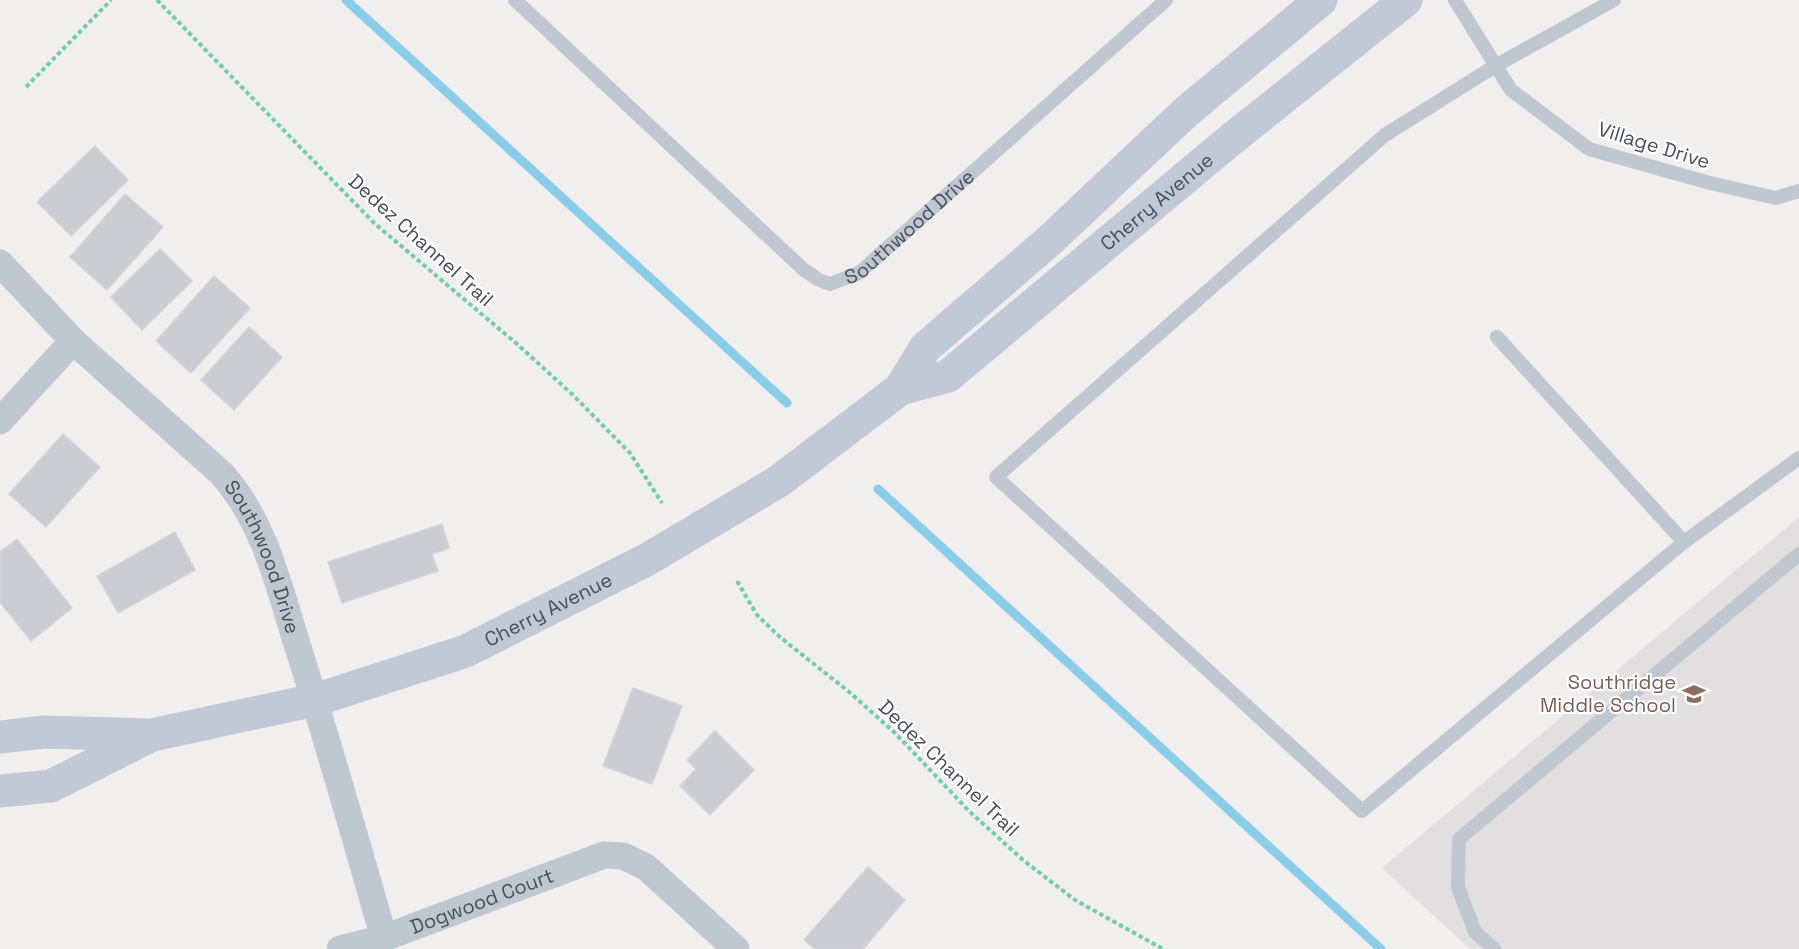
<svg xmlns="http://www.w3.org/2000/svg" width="1799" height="949" viewBox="0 0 1799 949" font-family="'Space Grotesk',sans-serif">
	<rect width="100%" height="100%" fill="#f1eeee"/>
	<!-- education -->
	<path fill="#e2dfe0" d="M1799 517V949H1470L1382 868Z"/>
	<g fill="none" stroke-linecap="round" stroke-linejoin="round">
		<!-- stream -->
		<path stroke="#8bcde9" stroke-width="9" d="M346 0 787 403
			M878 489 1381 949"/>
	</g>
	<!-- building -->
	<path fill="#cbcdd3" stroke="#d2d4da" stroke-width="1.5" d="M95 146 128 180 71 236 37 202Z
		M125 194 163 227 107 290 70 257Z
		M160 249 192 281 142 330 111 297Z
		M214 276 250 308 191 373 156 341Z
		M249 327 282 357 234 410 201 380Z
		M63 434 100 467 46 527 9 494Z
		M442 524 449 548 432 554 438 571 342 603 328 562Z
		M175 532 195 570 118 613 97 576Z
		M17 539 72 608 31 641 0 602V552Z
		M633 688 682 706 652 784 603 766Z
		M715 731 754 770 710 815 680 786 696 769 687 760Z
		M868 867 905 900 863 949H815L804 940Z"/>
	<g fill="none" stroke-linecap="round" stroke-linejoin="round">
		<!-- path -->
		<path stroke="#76cba9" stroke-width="4" stroke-dasharray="4.5 3" stroke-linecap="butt" d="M157 0 374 223 517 344 573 395 630 453 662 503
			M26 87 111 0
			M737 581 757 615 781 638 848 691 895 733 970 812 1023 860 1075 900 1163 949"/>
		<!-- service -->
		<g stroke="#bfc7d0" stroke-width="14">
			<path id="s1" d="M515 0 804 270 819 280 830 284 859 273 1166 0"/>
			<path d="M1455 0 1511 90 1589 149 1710 183 1776 198 1799 191"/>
			<path d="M1497 337 1684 542 1362 811 996 477 1385 135 1495 66 1614 0"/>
			<path d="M1684 542 1799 458"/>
			<path d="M1494 949 1475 932 1458 887 1459 839 1799 554"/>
		</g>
		<!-- minor -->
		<g stroke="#bfc7d0" stroke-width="27">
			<path id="s2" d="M0 263 73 341 222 474C265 523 278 584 297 644 328 742 356 840 384 938"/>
			<path d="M0 421 73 341"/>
			<path id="s3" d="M340 949 384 938 604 855 623 856 646 867 736 949"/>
		</g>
		<!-- secondary -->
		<g stroke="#c1c9d7" stroke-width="33">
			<path d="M900 389 925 348 1049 241 1187 111 1321 0"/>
			<path id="s4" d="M0 737 44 732 152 735 315 700 466 651 648 559 779 481 900 389 948 376 1228 142 1406 0"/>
			<path d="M0 791 51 786 148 737"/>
		</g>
	</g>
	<!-- icons -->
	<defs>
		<g id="school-bare" transform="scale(1.8)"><path d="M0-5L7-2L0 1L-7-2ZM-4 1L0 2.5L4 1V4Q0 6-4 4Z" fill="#8d6e63" stroke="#fff" stroke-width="2.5" paint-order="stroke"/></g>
	</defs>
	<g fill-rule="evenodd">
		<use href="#school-bare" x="1694" y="694"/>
	</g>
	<g text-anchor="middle" stroke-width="4.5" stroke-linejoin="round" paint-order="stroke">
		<!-- street labels -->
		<g font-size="20" fill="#474f5b" stroke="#fff">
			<text transform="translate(1654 145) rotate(17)" y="7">Village Drive</text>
			<text dy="7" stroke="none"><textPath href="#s4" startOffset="1308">Cherry Avenue</textPath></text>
			<text dy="7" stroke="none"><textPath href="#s1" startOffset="524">Southwood Drive</textPath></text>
			<text transform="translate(421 240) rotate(42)" y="7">Dedez Channel Trail</text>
			<text dy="7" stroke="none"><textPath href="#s2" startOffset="400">Southwood Drive</textPath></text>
			<text dy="7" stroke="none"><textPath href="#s4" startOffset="570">Cherry Avenue</textPath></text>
			<text transform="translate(949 768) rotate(44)" y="7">Dedez Channel Trail</text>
			<text dy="7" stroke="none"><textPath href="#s3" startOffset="150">Dogwood Court</textPath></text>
		</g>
		<!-- education labels -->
		<g font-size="20" fill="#785e54" stroke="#fff" text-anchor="end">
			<text x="1676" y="689">Southridge<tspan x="1676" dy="23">Middle School</tspan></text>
		</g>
	</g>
</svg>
